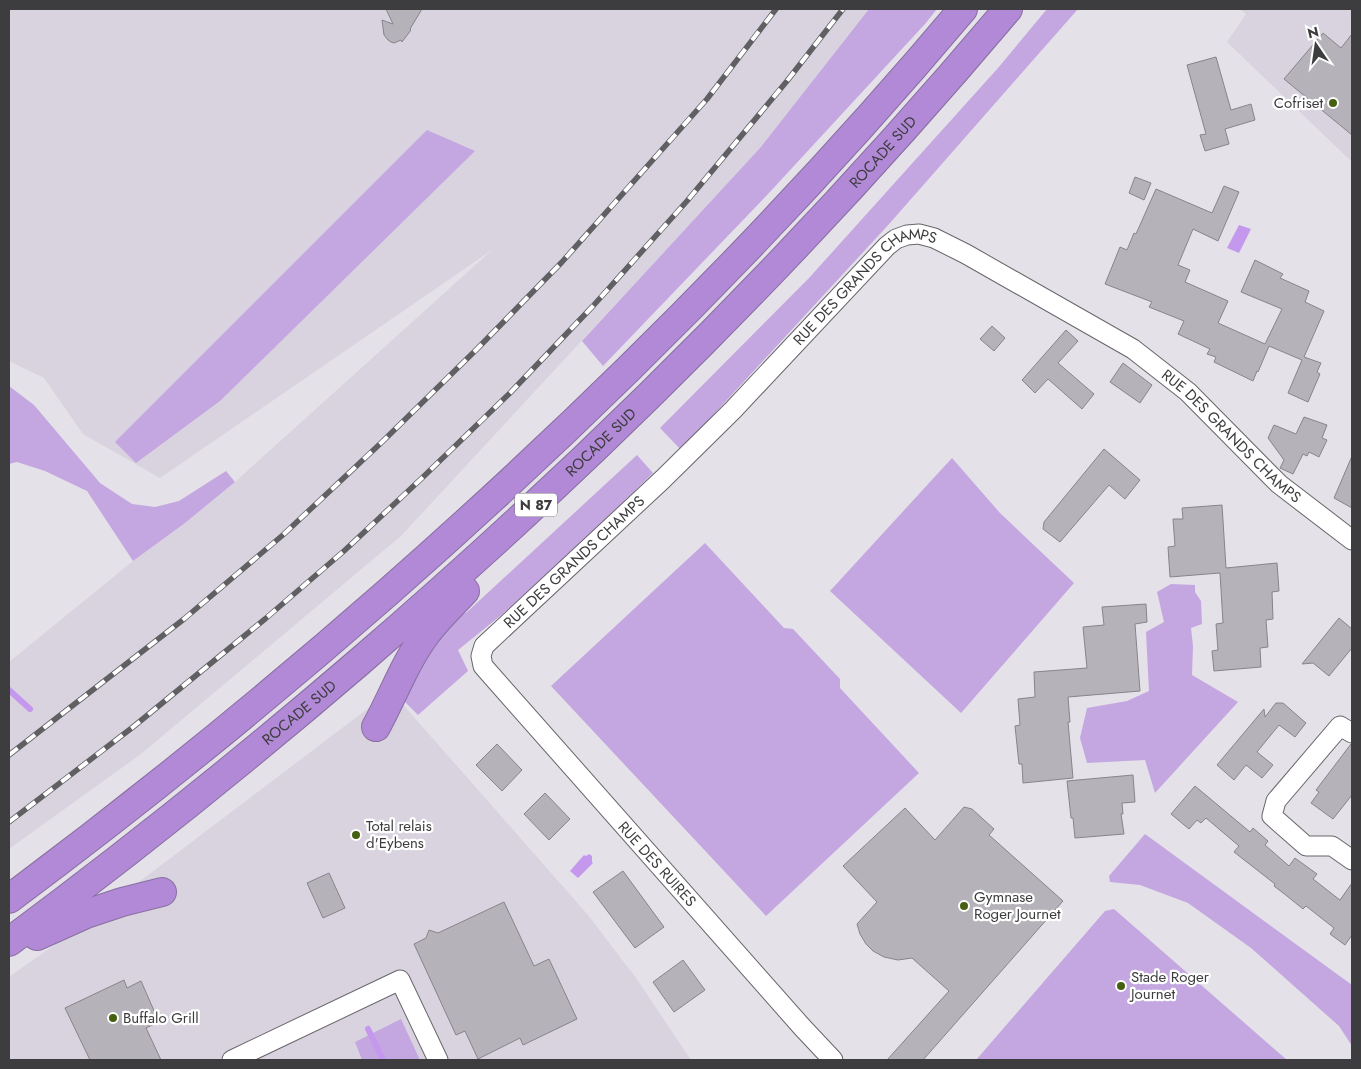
<svg xmlns="http://www.w3.org/2000/svg" width="1361" height="1069" viewBox="0 0 1361 1069" font-family="Jost,sans-serif">
	<rect width="100%" height="100%" fill="#e4e1e8"/>
	<!-- built -->
	<path fill="#d9d3e0" d="M9 9H869L760 148 401 536 141 754 9 849V662L133 561 185 523 235 482 492 250 160 478 83 434 44 378 9 361Z
		M1240 9H1352V162L1227 42 1246 14Z
		M391 691 588 915 636 978 691 1060H9V977L81 926Z"/>
	<!-- green -->
	<path fill="#c4a7e1" d="M869 9H937L925 24 768 194 603 366 582 341 760 148Z
		M1047 9H1078L890 223 681 450 660 428 809 278 998 68Z
		M427 130 475 151 220 401 136 463 115 442Z
		M9 386 34 405 100 483 132 504 155 507 179 501 226 471 235 482 185 523 133 561 87 491 45 471 17 462 9 464Z
		M637 455 653 473 530 592 458 650 468 671 418 715 401 698 448 623 467 612Z
		M952 458 1000 513 1074 583 961 713 830 591Z
		M705 543 784 628 793 629 840 679V688L919 773 766 916 551 686Z
		M1171 584 1195 585V592L1201 601 1202 624 1191 628 1193 646 1192 675 1238 702 1155 793 1145 760 1087 763 1080 738 1087 708 1127 701 1149 691 1146 632 1164 622 1157 592Z
		M1145 834 1352 985V1046L1339 1026 1251 948 1188 903 1140 885 1110 882 1109 876Z
		M1114 909 1287 1060H976L1105 911Z
		M401 1019 420 1060H362L355 1042Z"/>
	<!-- water -->
	<path fill="#c398ed" d="M1239 225 1251 229 1239 253 1227 248Z
		M589 854 592 856V862L593 863 578 878 570 871 584 855 586 856Z"/>
	<g fill="none" stroke-linecap="round" stroke-linejoin="round">
		<!-- stream -->
		<path stroke="#c398ed" stroke-width="6" d="M9 690 30 709
			M368 1029 383 1060"/>
	</g>
	<!-- building -->
	<path fill="#b5b2b9" stroke="#87848a" d="M386 9H422L410 29 411 30 402 42 401 40 394 43 391 42 388 40 384 35 382 20 393 24Z
		M1323 33 1341 48 1352 34V135L1284 79Z
		M1216 57 1231 110 1251 104 1255 120 1225 129 1229 144 1205 151 1200 135 1206 134 1187 65Z
		M1135 177 1151 183 1144 200 1129 193Z
		M1224 186 1239 192 1218 241 1193 229 1178 265 1190 270 1185 282 1228 301 1218 323 1265 344 1282 309 1241 292 1255 260 1283 274 1280 278 1309 291 1305 302 1324 311 1304 357 1321 363 1317 372 1320 374 1308 402 1288 393 1302 360 1269 346 1258 372 1257 371 1253 381 1214 362 1216 357 1207 354 1210 349 1178 334 1184 321 1149 307 1152 302 1105 284 1120 247 1127 250 1134 233 1136 234 1156 189 1212 213Z
		M992 326 1005 338 994 351 980 339Z
		M1066 330 1078 341 1058 363 1094 394 1082 409 1048 379 1035 393 1022 380Z
		M1123 363 1152 385 1140 403 1110 382Z
		M1304 417 1327 425 1322 438 1327 440 1319 457 1309 452 1307 456 1303 454 1293 474 1280 468 1284 460 1268 438 1274 425 1296 434Z
		M1104 449 1140 480 1125 499 1109 485 1060 542 1043 529 1044 522Z
		M1352 456V508L1334 498Z
		M1222 505 1226 568 1277 563 1279 591 1272 592 1273 619 1266 620 1268 647 1260 648 1261 667 1214 671 1212 651 1218 650 1216 624 1223 623 1220 573 1170 577 1168 547 1175 546 1173 519H1183L1182 508Z
		M1146 604 1147 622 1135 624 1140 691 1068 697 1070 722H1068L1073 778 1023 783 1022 764H1019L1015 726 1020 725 1018 699 1035 697 1034 672 1087 668 1083 627 1104 625 1102 607Z
		M1339 618 1352 629V648L1329 676 1313 663 1302 664Z
		M1276 703H1283L1306 723 1295 737 1279 725 1257 752 1273 765 1262 778 1246 765 1234 780 1217 765 1264 709 1265 717Z
		M497 744 522 770 502 791 476 765Z
		M1351 744H1352V795L1333 819 1311 803 1319 792 1316 790Z
		M1133 775 1135 802 1122 803 1123 814H1121L1124 834 1075 838 1073 818H1071L1067 781Z
		M1195 786 1250 832 1253 828 1268 841 1265 845 1289 866 1295 858 1317 874 1313 879 1340 900 1352 883V935L1345 945 1330 934 1334 928 1306 906 1303 909 1287 896 1274 886 1275 884 1234 852 1239 846 1206 818 1201 823 1197 820 1189 829 1171 814Z
		M545 793 570 819 549 840 524 814Z
		M964 807 972 809 994 829 989 835 1063 901 923 1060H887L949 991 912 958 898 960 884 957 873 951 866 944 860 934 857 924 877 902 843 866 905 808 935 840Z
		M623 871 664 927 635 948 593 892Z
		M329 873 345 908 323 918 307 883Z
		M504 902 534 966 549 959 577 1019 523 1045 520 1038 478 1059 465 1031 456 1035 414 944 426 938 429 930 438 933Z
		M683 960 705 990 674 1012 653 982Z
		M124 980 127 988 141 981 159 1022 146 1028 161 1060H90L65 1008Z"/>
	<g fill="none" stroke-linecap="round" stroke-linejoin="round">
		<!-- street casing -->
		<g stroke="#68656a" stroke-width="21">
			<g id="street">
				<path d="M1352 733 1340 726 1276 801 1272 816 1306 846H1332L1352 860"/>
				<path d="M232 1060 400 980 438 1060"/>
				<path id="s1" d="M833 1060 802 1027 483 666 481 656 484 646 663 479 733 410 887 246 896 239 907 235 919 234 934 238 966 254 1133 349 1188 392 1279 484 1352 540"/>
			</g>
		</g>
		<!-- highway casing -->
		<g stroke="#886ea1" stroke-width="30">
			<g id="highway">
				<path d="M376 727C393 696 405 662 426 634 437 619 452 605 465 591"/>
				<path d="M9 899C139 802 265 700 387 593 593 412 787 218 963 9"/>
				<path d="M37 936 86 914 122 902 162 892"/>
				<path id="s2" d="M9 942C129 853 245 760 358 663 593 461 809 245 1008 9"/>
			</g>
		</g>
		<!-- street -->
		<use href="#street" stroke="#fff" stroke-width="19"/>
		<!-- highway -->
		<use href="#highway" stroke="#b189d6" stroke-width="28"/>
		<!-- rail casing -->
		<g stroke="#605f62" stroke-width="5.5">
			<path id="rail" d="M9 755 184 619 284 534 382 442 477 349 562 262 707 99 776 9
				M9 822 133 727 265 619 344 551 421 479 510 393 593 306 687 201 787 81 843 9"/>
		</g>
		<!-- rail -->
		<use href="#rail" stroke="#fff" stroke-width="4" stroke-dasharray="11" stroke-linecap="butt"/>
	</g>
	<!-- markers -->
	<g fill="#456010" stroke="#fff" stroke-width="2">
		<circle cx="1333" cy="103" r="5"/>
		<circle cx="356" cy="835" r="5"/>
		<circle cx="964" cy="906" r="5"/>
		<circle cx="1121" cy="986" r="5"/>
		<circle cx="113" cy="1018" r="5"/>
	</g>
	<g text-anchor="middle" stroke-width="4.5" stroke-linejoin="round" paint-order="stroke">
		<!-- shield labels -->
		<rect fill="#fff" stroke="#777678" stroke-width="1" x="515" y="493.5" width="42" height="23" rx="4"/>
		<g font-size="14" font-weight="bold" fill="#3d3c3e">
			<text x="536" y="510">N 87</text>
		</g>
		<!-- poi labels -->
		<g font-size="15" fill="#3d3c3e" stroke="#fff" text-anchor="start">
			<text x="1323" y="108" text-anchor="end">Cofriset</text>
			<text x="366" y="831">Total relais<tspan x="366" dy="17">d'Eybens</tspan></text>
			<text x="974" y="902">Gymnase<tspan x="974" dy="17">Roger Journet</tspan></text>
			<text x="1131" y="982">Stade Roger<tspan x="1131" dy="17">Journet</tspan></text>
			<text x="123" y="1023">Buffalo Grill</text>
		</g>
		<!-- street labels -->
		<g font-size="15" fill="#3d3c3e" stroke="#fff">
			<text dy="5" stroke="none"><textPath href="#s2" startOffset="1180">ROCADE SUD</textPath></text>
			<text dy="5" stroke="none"><textPath href="#s1" startOffset="1076">RUE DES GRANDS CHAMPS</textPath></text>
			<text dy="5" stroke="none"><textPath href="#s1" startOffset="1526">RUE DES GRANDS CHAMPS</textPath></text>
			<text dy="5" stroke="none"><textPath href="#s2" startOffset="775">ROCADE SUD</textPath></text>
			<text dy="5" stroke="none"><textPath href="#s1" startOffset="671">RUE DES GRANDS CHAMPS</textPath></text>
			<text dy="5" stroke="none"><textPath href="#s2" startOffset="370">ROCADE SUD</textPath></text>
			<text transform="translate(657 864) rotate(48)" y="5">RUE DES RUIRES</text>
		</g>
	</g>
	<!-- border -->
	<rect width="1361" height="1069" fill="none" stroke="#3d3c3e" stroke-width="20"/>
	<!-- north arrow -->
	<g transform="translate(1316 45) rotate(347)" stroke="#ffffff" stroke-width="4" paint-order="stroke">
	<path d="M0-4L9 19L0 12L-9 19Z" fill="#3d3c3e"/>
	<text y="-8" font-size="14" font-weight="bold" text-anchor="middle" fill="#3d3c3e">N</text>
	</g>
</svg>
